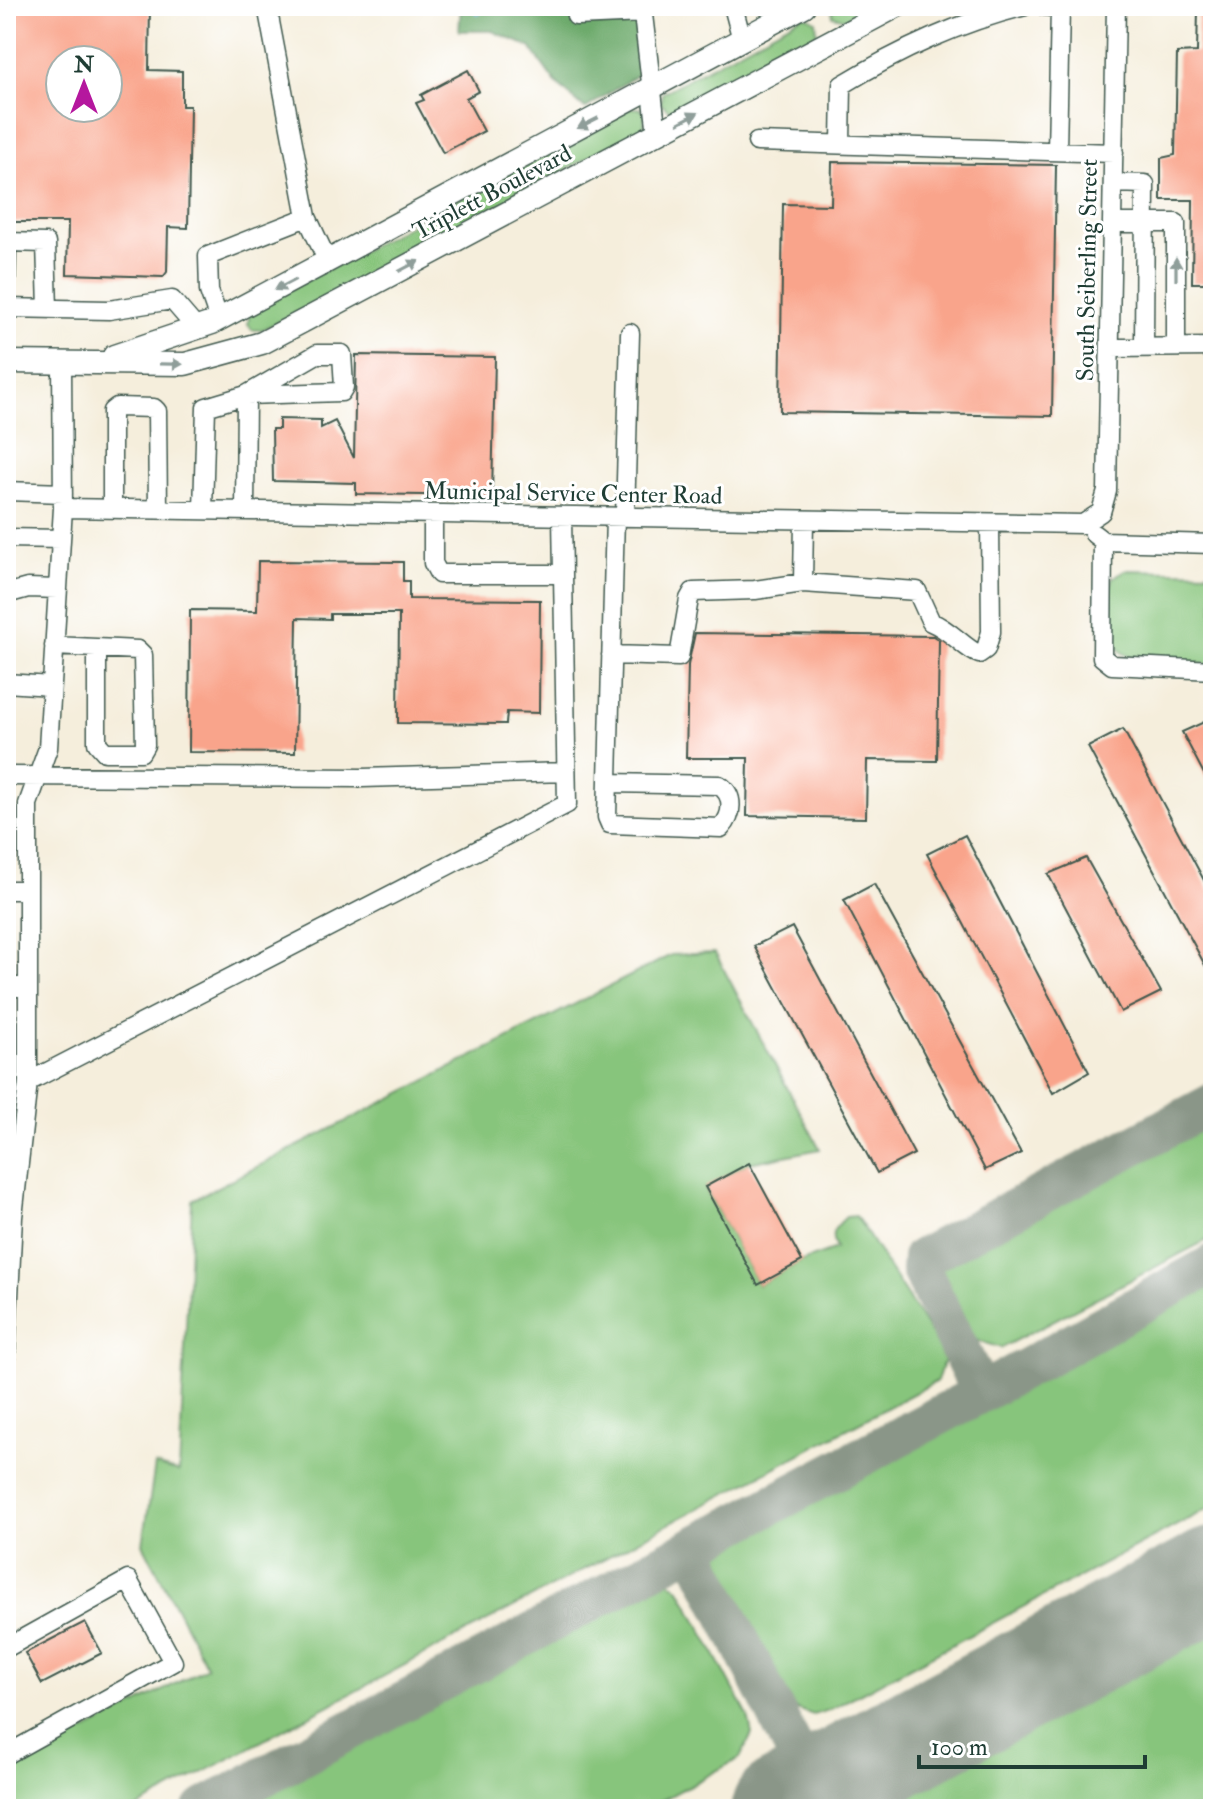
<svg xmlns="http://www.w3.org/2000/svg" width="1219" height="1815" viewBox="0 0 1219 1815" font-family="'IM FELL Double Pica',serif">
	<rect width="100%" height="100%" fill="#fff"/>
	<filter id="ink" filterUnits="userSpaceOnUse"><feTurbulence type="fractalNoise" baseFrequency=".0125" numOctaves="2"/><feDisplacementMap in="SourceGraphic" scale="16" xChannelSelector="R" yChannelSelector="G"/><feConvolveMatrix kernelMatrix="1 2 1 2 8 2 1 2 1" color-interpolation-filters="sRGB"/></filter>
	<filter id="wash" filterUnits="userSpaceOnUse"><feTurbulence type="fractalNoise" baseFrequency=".006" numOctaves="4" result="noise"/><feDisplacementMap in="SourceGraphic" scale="32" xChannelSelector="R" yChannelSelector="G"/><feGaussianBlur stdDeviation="1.8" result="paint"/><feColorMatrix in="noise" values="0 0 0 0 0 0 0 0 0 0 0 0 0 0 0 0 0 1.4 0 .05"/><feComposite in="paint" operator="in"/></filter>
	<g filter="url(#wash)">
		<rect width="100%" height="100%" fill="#f5eedc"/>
		<!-- green -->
		<path fill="#87c57c" stroke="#538158" stroke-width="2" d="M831 6H871L846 19 833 16Z
			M804 15 816 21 817 33 812 37 676 110 670 111 661 103 662 93Z
			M629 108H639L645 113 644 128 313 305 261 330H252L248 324 250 311Z
			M1126 570 1213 572V664C1141 663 1092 673 1112 578Z
			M715 953 820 1149 749 1163 705 1188 758 1285 802 1261 836 1249C829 1233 833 1229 846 1217L856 1216 945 1356 937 1381 135 1809H6V1773L207 1667 143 1544 155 1465 179 1472 192 1200 671 955Z
			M1213 1111V1237L1001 1348 965 1337 935 1281 939 1261 957 1246Z
			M1213 1274V1506L829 1710 813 1715 789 1706 715 1569 714 1552 726 1534Z
			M646 1577H664L680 1589 748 1716 752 1734 740 1758 646 1809H207Z
			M1213 1626V1809H870Z"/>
		<!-- forest -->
		<path fill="#6daa6c" stroke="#467450" stroke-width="2" d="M461 6H635L640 73 585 109 555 82 530 47 492 31H459Z"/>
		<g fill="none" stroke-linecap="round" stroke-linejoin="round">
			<!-- stream -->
			<path stroke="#6eaadf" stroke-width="5" d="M478 13 481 6"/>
			<!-- taxiway -->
			<path stroke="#8a9688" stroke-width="40" d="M981 1393 921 1270 922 1258 1213 1103
				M693 1547 815 1791
				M203 1809 981 1393 1213 1264"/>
			<!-- runway -->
			<path stroke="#8a9688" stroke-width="102" d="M782 1809 1213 1578"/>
		</g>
		<g id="blocks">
			<!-- building -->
			<path fill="#f9a48b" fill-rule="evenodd" d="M6 6H150L149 70 182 71V106H190L188 228 168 227 167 272 163 277 67 274 68 222H6ZM60 60H108V108H60Z
				M1198 10 1213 11V283H1192L1193 200H1161V158L1175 155 1177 53 1197 52Z
				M468 70 479 91 466 98 484 131 443 153 416 103 424 100 421 95Z
				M832 162 1056 165 1052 416 780 412 783 204 831 205Z
				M356 355 495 357 492 496 356 494V483L273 481 272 429H279V419L321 420V428L335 421 354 458Z
				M258 561 403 562V581H409V599L540 600 539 713 507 712 506 724 398 723 399 614H330V619L297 618 295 753 189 752 190 610 257 611Z
				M695 633 933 636 939 640 937 761 867 760 866 818 747 816 748 758H686L688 665Z
				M1213 718V791L1182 732Z
				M1123 729 1213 897V980L1088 747Z
				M965 835 1089 1072 1053 1093 927 854Z
				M1086 858 1161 992 1121 1012 1048 874Z
				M874 884 1021 1153 985 1170 844 900Z
				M792 927 914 1154 877 1173 754 946Z
				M749 1163 802 1261 758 1285 705 1187Z
				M85 1622 102 1653 42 1684 25 1653Z"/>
		</g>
	</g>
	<g filter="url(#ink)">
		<use href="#blocks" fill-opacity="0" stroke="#3f584d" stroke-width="2"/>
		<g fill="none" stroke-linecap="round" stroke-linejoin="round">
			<!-- minor casing -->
			<g stroke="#3f584d" stroke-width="21">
				<path id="minor" d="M267 6 307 217
					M642 6 657 134
					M733 6 742 40
					M1044 6 1060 8 1057 151
					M576 16 643 13
					M757 142 1114 153
					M841 143 842 85C901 49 958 23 1025 6
					M1113 183 1145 184 1144 347
					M1112 223H1176V347
					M48 309 46 243 7 242 6 308 109 310 172 300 197 329
					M219 320 209 291 208 256 307 217 328 262
					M1110 348 1213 347
					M6 491 63 493
					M63 508 1083 524 1101 512 1107 491 1116 6
					M112 509V411L117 407 154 408 157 411 158 509
					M203 510 206 407 246 395 317 354H342L344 387 341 392 246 395 245 511
					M433 515V563L439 574H563
					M625 517 630 333
					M1094 534 1103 541 1213 544
					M6 538 61 539
					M1103 541 1102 657 1112 665 1213 670
					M803 583 804 520
					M6 594 28 588 57 589
					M54 646 138 650 143 655 145 745 141 752H105L97 743V649
					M611 655 679 657 689 599 693 592 755 590 803 583 917 591 931 622C951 630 966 650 979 654L986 649 991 632 990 523
					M6 683 51 686
					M6 776 362 778 566 772
					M608 783 719 785C735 795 733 815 721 828L610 824 607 817 615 517
					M6 890H28
					M6 987H28
					M28 1082V804L48 748 63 508 62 363
					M6 1357 13 1217 28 1082 567 804 562 517
					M6 1648 128 1580 173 1662 6 1755"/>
			</g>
			<!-- major casing -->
			<g stroke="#3f584d" stroke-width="25">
				<path id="major" d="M114 356 212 323 804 6
					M6 362 185 364 262 343 897 6"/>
			</g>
			<!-- minor -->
			<use href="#minor" stroke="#fff" stroke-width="18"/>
			<!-- major -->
			<use href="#major" stroke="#fff" stroke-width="22"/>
		</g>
		<!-- one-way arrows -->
		<defs><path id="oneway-solid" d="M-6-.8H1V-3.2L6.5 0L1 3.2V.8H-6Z" transform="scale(2)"/></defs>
		<g fill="#8f9e9a">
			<use href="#oneway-solid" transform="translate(688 118) rotate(-28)"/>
			<use href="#oneway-solid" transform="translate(588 123) rotate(153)"/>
			<use href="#oneway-solid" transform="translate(409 266) rotate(-28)"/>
			<use href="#oneway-solid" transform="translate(1176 269) rotate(-90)"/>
			<use href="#oneway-solid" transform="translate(285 285) rotate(152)"/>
			<use href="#oneway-solid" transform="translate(171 364) rotate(1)"/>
		</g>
	</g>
	<g text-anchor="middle" stroke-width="6" stroke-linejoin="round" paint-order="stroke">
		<!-- street labels -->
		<g font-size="24" fill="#1f3d34" stroke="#fff">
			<text transform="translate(492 192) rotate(-28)" y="8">Triplett Boulevard</text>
			<text transform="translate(1087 270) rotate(-89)" y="8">South Seiberling Street</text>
			<text transform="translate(573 493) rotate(1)" y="8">Municipal Service Center Road</text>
		</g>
	</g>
	<!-- margin -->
	<rect width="1219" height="1815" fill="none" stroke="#fff" stroke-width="32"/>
	<!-- north arrow -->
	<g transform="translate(84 84)"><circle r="38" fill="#ffffff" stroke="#a5b1ae" stroke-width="2"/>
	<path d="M0-6L14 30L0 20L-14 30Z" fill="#b5179e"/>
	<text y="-12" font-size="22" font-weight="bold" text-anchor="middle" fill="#1f3d34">N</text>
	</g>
	<!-- scale -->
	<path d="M919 1755v12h226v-12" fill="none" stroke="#1f3d34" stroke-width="4"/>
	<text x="931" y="1755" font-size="24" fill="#1f3d34" stroke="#ffffff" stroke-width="6" paint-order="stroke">100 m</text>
</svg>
